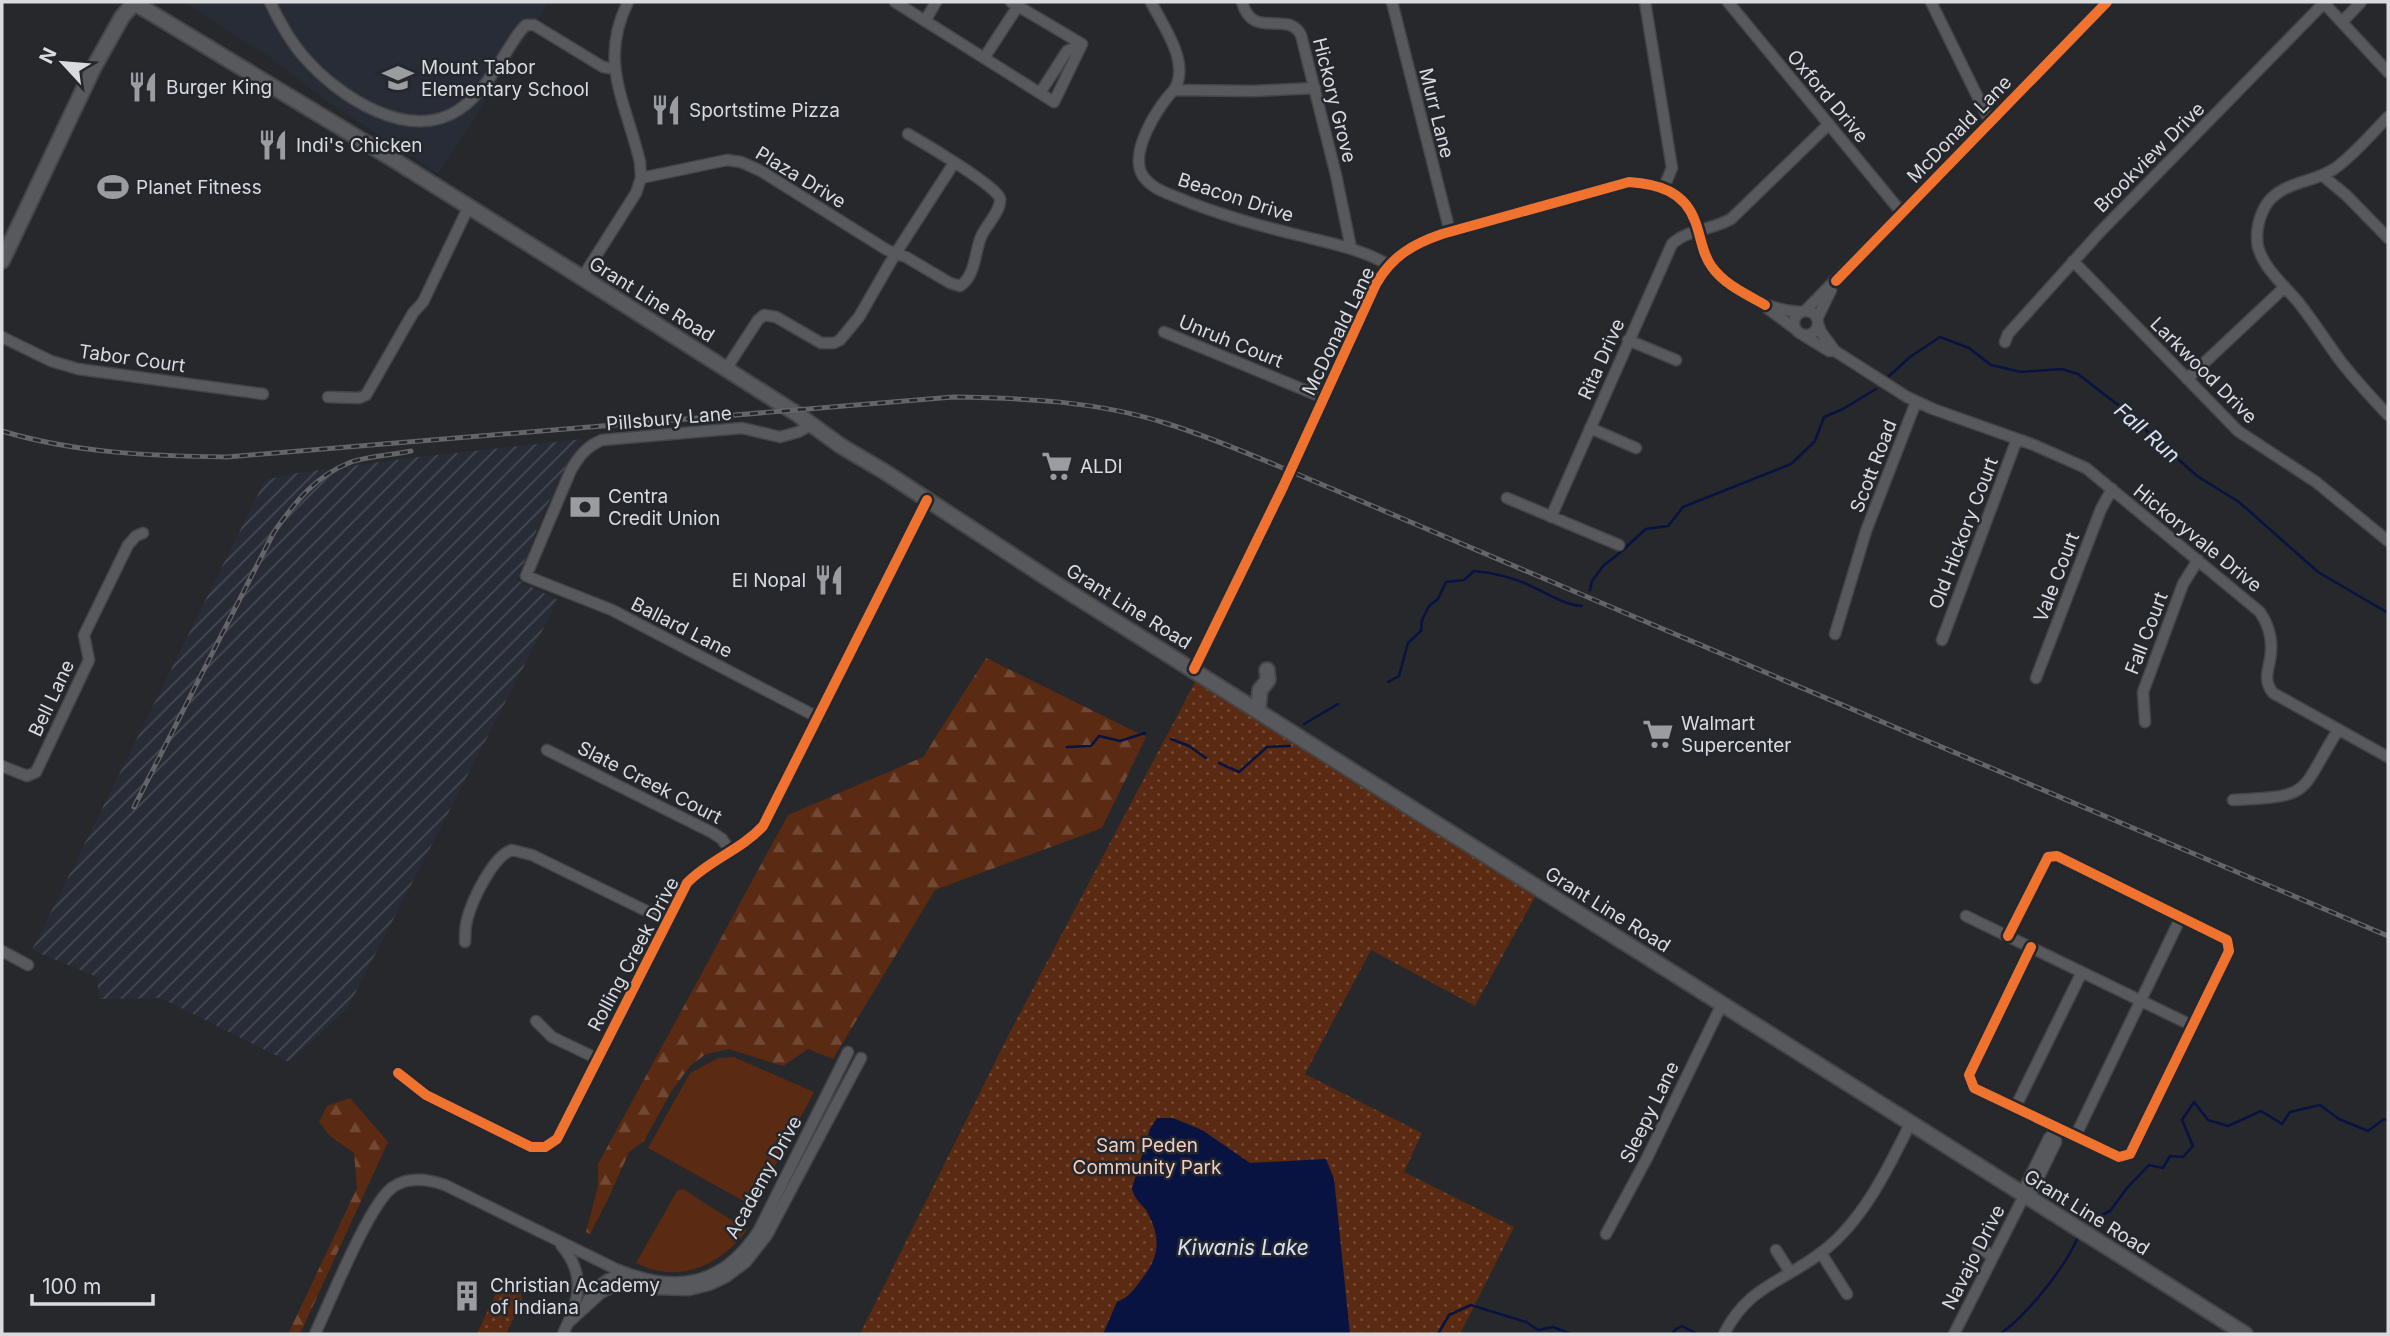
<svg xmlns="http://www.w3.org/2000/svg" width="2390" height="1336" viewBox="0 0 2390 1336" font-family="Inter,sans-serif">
	<defs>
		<pattern id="industrial-furrows" width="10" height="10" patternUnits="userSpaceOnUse" patternTransform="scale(1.75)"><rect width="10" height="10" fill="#282c36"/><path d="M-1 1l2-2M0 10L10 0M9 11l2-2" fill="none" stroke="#474a53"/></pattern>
		<pattern id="grass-dots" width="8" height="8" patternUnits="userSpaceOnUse" patternTransform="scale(1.75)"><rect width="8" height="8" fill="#5a2a12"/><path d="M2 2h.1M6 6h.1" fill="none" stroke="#714834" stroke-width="1.8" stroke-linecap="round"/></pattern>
		<pattern id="forest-firs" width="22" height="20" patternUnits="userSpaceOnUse" patternTransform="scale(1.75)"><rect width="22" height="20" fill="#5a2a12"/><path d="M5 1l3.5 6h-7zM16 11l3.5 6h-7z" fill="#714834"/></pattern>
	</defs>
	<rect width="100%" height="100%" fill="#26282b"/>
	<!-- built -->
	<path fill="#282c36" d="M183 2H549L438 174 325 100 268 56Z"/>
	<!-- industrial -->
	<path fill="url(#industrial-furrows)" d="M582 439 545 509 517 580 558 600 347 1009 289 1062 161 998 99 999 97 977 32 950 265 480 297 473 410 458Z"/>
	<!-- grass -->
	<path fill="url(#grass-dots)" d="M1195 682 1540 888 1475 1006 1371 950 1305 1074 1422 1133 1404 1172 1514 1227 1460 1334H860L1008 1036Z
		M503 1278 520 1286 522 1300 506 1334H477Z"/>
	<!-- forest -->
	<path fill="url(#forest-firs)" d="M986 658 1146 737 1102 828 935 890 833 1059 808 1049 783 1066 729 1049 706 1054 691 1065 672 1090 644 1141 629 1152 610 1195 590 1234 586 1232 598 1186V1164L788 815 923 757Z
		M350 1098 388 1142 300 1334H288L357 1188 354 1153 330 1136 319 1122 327 1106Z"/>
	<!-- pitch -->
	<path fill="#5a2a12" d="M734 1057 814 1092 756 1202 749 1204 648 1148 690 1073 718 1058Z
		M683 1189 747 1230C721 1265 679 1285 636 1263L677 1191Z"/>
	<!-- water -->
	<path fill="#081341" d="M1157 1118H1173L1202 1130 1250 1163 1326 1159 1334 1179 1350 1334H1103L1117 1302C1130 1297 1136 1287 1144 1276 1161 1254 1160 1234 1146 1210 1140 1202 1134 1199 1132 1188L1150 1129Z"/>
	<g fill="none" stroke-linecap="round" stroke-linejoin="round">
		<!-- stream -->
		<path stroke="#081341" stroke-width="2.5" d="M1889 376 1910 357 1940 337 1969 348 1991 365 2021 372 2061 369 2078 374 2118 405 2197 476 2239 502 2318 572 2388 613
			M1590 590 1592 581 1604 565 1616 556 1646 529 1668 526 1683 507 1791 464 1815 441 1824 417 1843 409 1876 389
			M1388 682 1399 676 1408 643 1421 631 1422 620 1429 606 1438 599 1446 582 1464 580 1474 571C1495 573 1516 578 1535 588 1550 595 1565 605 1582 606
			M1304 724 1338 704
			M1171 739 1189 746 1206 758
			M1067 747 1091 746 1099 736 1120 741 1145 733
			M1219 763 1239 772 1267 747 1290 746
			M2089 1221 2110 1211 2127 1188 2149 1165 2163 1168 2170 1156 2183 1157 2193 1146 2182 1120 2194 1102 2208 1120 2228 1126 2261 1111 2282 1124 2290 1112 2320 1105 2339 1119 2368 1131 2384 1119 2388 1121
			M1438 1334 1449 1315 1471 1305 1526 1322 1538 1330 1553 1327 1571 1334
			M1672 1334 1676 1329 1682 1326 1697 1334
			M2000 1334C2026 1316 2064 1269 2077 1239"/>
		<!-- street casing -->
		<g stroke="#444548" stroke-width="13">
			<path id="street" d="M270 2C279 21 290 41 304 57 338 96 409 144 460 109 481 94 494 72 507 51 513 42 518 32 526 25H534L603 67 615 69
				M895 2 1054 102 1082 44 1067 51 1040 93
				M1011 2 1082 44
				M1151 2C1163 26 1191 63 1174 90
				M1242 2C1253 41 1287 9 1301 35L1336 175 1351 248
				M1392 2 1450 232
				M1645 2 1672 168 1664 187
				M1728 2 1902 213
				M1931 2 1990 122
				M2323 2 2388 72
				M925 21 936 2
				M2342 22 2361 2
				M984 58 1018 6
				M1315 88 1254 91 1174 90C1158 106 1128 153 1143 176 1151 188 1166 193 1179 198 1219 215 1260 226 1302 236 1333 244 1361 249 1389 265
				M2388 117C2371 134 2354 155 2334 169 2313 183 2285 181 2268 202 2259 215 2255 232 2258 247 2264 269 2285 286 2299 303 2313 321 2326 341 2339 359 2354 379 2371 397 2388 415
				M2322 175 2347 196 2388 238
				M641 178 727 160 741 162 761 171 887 250 906 257 950 283 960 286C976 275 974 254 981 237 985 226 1001 212 1000 199 1000 188 922 142 908 134
				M2073 261 2238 431 2316 482 2388 541
				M582 278 636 193 641 178 640 162C626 102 598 62 628 2
				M1767 308 1794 328
				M1794 323a12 12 0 1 1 24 0a12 12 0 1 1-24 0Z
				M1805 311 2107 2
				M1817 319 1831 290
				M1818 324 1821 332 1835 351 1907 397 1933 409 2034 445 2086 468 2260 612C2268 624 2272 636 2271 650 2271 666 2261 678 2273 693L2388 757
				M1164 332 1324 398
				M1803 335 1829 351H1835
				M2 337 51 361 78 369 263 394
				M1628 340 1676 360
				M2005 342 2008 334 2100 232 2324 3
				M726 369 758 320 764 315 776 317 821 343H834L840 340 859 317 894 256 954 163
				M2187 379 2285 287
				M328 397 359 398 366 395 413 313 423 302 469 206
				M811 425 798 432 780 437 742 428 602 440C587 446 579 456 571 470L526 576 612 610 819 718
				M1590 428 1636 448
				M1507 498 1619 545
				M1551 517 1672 244C1688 229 1712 230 1731 219L1829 124
				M1835 634 1866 531 1916 402
				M1942 640 2017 439
				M1194 669 1283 487 1376 284C1392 256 1413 244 1442 234L1629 182C1658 184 1684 191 1695 221 1701 234 1702 249 1709 262 1724 290 1771 311 1801 312
				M2036 678 2101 509 2112 489
				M2145 722 2143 692 2183 584 2198 560
				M547 750 713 833 722 839 731 852
				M2 766 27 776 36 772 89 660 84 635 128 545 136 536 143 533
				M2233 800C2315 796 2298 794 2338 730
				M1966 916 2193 1026
				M2008 936 2048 857 2057 856 2227 940 2229 951 2130 1154 2119 1157 1974 1088 1969 1075 2031 947
				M465 942C465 935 465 927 467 920 472 900 493 856 512 850L532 855 667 921
				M2 951 28 965
				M536 1021 552 1037 598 1059
				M398 1073 426 1095 531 1147H545L557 1139 687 883C709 860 741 850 763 826L927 500
				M2015 1108 2082 972
				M2075 1137 2181 917
				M2026 1192 2033 1189 2056 1142 2055 1134
				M1606 1234 1647 1158 1722 1004
				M561 1245C588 1276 578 1301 563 1334
				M1978 1248 1993 1256
				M1776 1250 1790 1272
				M1821 1253 1847 1294
				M585 1307C592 1288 608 1275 628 1274
				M568 1323 601 1293 616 1285 627 1282 654 1289 689 1290 709 1285 726 1277 746 1262 767 1235 861 1058
				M315 1334C329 1304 370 1202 393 1187 409 1176 428 1179 445 1185L616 1269C676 1294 723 1286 759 1230L848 1052
				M1724 1334C1749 1285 1782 1283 1822 1252 1862 1222 1888 1169 1910 1124
				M1954 1334 2026 1192V1185L2049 1138 2058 1129"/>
		</g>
		<!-- secondary casing -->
		<g stroke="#444548" stroke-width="18">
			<path id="secondary" d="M133 2 391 158 586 280 797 414 841 446 885 472 1053 582 2245 1334
				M2 261 94 67 122 17 135 2
				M1258 711 1260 690 1268 680 1267 670"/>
		</g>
		<!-- street -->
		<use href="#street" stroke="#58595c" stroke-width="10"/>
		<!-- secondary -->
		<use href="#secondary" stroke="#58595c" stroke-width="14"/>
		<!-- rail casing -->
		<g stroke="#646567" stroke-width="5">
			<path id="rail" d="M2 431C74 453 152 456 227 457L953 397C1024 398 1096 401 1165 423 1208 436 1249 454 1290 471L2388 936
				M134 807 274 532C295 502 315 476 351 462 369 456 392 455 411 451"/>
		</g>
		<!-- rail -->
		<use href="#rail" stroke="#24272d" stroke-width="2.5" stroke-dasharray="8" stroke-linecap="butt"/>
		<!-- cycleway casing -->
		<g stroke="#24272d" stroke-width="15">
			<path id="cycleway" d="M1836 281 2107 2
				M1194 669 1283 487 1376 284C1392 256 1413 244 1442 234L1629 182C1658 184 1684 191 1695 221 1701 236 1702 254 1712 267 1725 285 1746 294 1765 305
				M2008 936 2048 857 2057 856 2227 940 2229 951 2130 1154 2119 1157 1974 1088 1969 1075 2031 947
				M398 1073 426 1095 531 1147H545L557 1139 687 883C709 860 741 850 763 826L927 500"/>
		</g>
		<!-- cycleway -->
		<use href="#cycleway" stroke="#ef722f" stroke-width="10"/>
	</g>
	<!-- icons -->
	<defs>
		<g id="school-bare" transform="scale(2.415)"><path d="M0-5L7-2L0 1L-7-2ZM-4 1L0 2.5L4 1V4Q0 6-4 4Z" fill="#9a9ca0" stroke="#24272d" stroke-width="2.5" paint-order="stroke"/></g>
		<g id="restaurant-bare" transform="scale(2.415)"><path d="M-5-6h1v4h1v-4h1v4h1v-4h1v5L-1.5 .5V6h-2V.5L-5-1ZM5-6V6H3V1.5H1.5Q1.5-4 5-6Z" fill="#9a9ca0" stroke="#24272d" stroke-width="2.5" paint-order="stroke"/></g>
		<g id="stadium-bare" transform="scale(2.415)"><path d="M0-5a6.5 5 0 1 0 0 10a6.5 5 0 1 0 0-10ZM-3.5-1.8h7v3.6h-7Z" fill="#9a9ca0" stroke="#24272d" stroke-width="2.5" paint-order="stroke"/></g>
		<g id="supermarket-bare" transform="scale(2.415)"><path d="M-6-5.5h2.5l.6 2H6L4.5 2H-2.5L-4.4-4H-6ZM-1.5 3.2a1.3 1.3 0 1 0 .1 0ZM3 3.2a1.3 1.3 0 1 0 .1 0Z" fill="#9a9ca0" stroke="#24272d" stroke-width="2.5" paint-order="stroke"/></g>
		<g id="bank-bare" transform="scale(2.415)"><path d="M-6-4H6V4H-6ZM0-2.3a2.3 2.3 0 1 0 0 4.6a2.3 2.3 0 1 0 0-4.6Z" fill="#9a9ca0" stroke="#24272d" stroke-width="2.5" paint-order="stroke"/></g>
		<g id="building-bare" transform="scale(2.415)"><path d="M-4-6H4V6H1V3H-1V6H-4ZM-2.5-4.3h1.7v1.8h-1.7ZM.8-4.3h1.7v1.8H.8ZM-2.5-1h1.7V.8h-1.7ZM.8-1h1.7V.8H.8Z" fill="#9a9ca0" stroke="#24272d" stroke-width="2.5" paint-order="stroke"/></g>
	</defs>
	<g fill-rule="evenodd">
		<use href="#school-bare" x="398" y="78"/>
		<use href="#restaurant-bare" x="143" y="87"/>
		<use href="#restaurant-bare" x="666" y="110"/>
		<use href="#restaurant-bare" x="273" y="145"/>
		<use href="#stadium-bare" x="113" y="187"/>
		<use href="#supermarket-bare" x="1057" y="466"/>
		<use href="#bank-bare" x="585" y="507"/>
		<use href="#restaurant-bare" x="829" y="580"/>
		<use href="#supermarket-bare" x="1658" y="734"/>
		<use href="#building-bare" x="467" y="1296"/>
	</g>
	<g text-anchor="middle" stroke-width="5" stroke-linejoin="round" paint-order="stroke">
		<!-- poi labels -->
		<g font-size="19" fill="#d9dbdf" stroke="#24272d" text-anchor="start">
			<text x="421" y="74">Mount Tabor<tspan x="421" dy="22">Elementary School</tspan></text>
			<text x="166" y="94">Burger King</text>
			<text x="689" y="117">Sportstime Pizza</text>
			<text x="296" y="152">Indi's Chicken</text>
			<text x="136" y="194">Planet Fitness</text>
			<text x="1080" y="473">ALDI</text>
			<text x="608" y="503">Centra<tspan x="608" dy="22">Credit Union</tspan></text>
			<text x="806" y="587" text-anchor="end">El Nopal</text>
			<text x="1681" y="730">Walmart<tspan x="1681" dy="22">Supercenter</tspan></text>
			<text x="490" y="1292">Christian Academy<tspan x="490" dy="22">of Indiana</tspan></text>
		</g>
		<!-- street labels -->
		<g font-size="19" fill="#d9dbdf" stroke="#24272d">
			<text transform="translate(1828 96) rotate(50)" y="7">Oxford Drive</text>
			<text transform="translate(1335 100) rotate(76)" y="7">Hickory Grove</text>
			<text transform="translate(1437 113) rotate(76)" y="7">Murr Lane</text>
			<text transform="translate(1959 129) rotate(-46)" y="7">McDonald Lane</text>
			<text transform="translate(2149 157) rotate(-45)" y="7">Brookview Drive</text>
			<text transform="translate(801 177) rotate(31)" y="7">Plaza Drive</text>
			<text transform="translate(1236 197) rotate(18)" y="7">Beacon Drive</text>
			<text transform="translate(652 299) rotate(32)" y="7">Grant Line Road</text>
			<text transform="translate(1338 331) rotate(-64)" y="7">McDonald Lane</text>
			<text transform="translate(1231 341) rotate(22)" y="7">Unruh Court</text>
			<text transform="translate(132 358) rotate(8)" y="7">Tabor Court</text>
			<text transform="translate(1601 359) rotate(-66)" y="7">Rita Drive</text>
			<text transform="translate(2204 370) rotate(45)" y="7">Larkwood Drive</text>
			<text transform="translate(669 418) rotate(-5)" y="7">Pillsbury Lane</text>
			<text transform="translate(1873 466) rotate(-69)" y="7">Scott Road</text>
			<text transform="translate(1963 533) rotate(-69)" y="7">Old Hickory Court</text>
			<text transform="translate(2198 538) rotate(39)" y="7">Hickoryvale Drive</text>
			<text transform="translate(2056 577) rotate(-69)" y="7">Vale Court</text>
			<text transform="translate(1129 606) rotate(32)" y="7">Grant Line Road</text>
			<text transform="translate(682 627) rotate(27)" y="7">Ballard Lane</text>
			<text transform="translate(2146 633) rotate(-69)" y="7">Fall Court</text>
			<text transform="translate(51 698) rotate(-65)" y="7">Bell Lane</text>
			<text transform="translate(650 782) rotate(27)" y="7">Slate Creek Court</text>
			<text transform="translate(1608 909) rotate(32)" y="7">Grant Line Road</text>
			<text transform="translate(633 954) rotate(-62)" y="7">Rolling Creek Drive</text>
			<text transform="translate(1649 1112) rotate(-64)" y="7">Sleepy Lane</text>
			<text transform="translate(763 1177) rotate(-61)" y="7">Academy Drive</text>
			<text transform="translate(2087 1212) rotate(32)" y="7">Grant Line Road</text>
			<text transform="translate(1973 1257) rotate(-63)" y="7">Navajo Drive</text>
		</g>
		<!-- park labels -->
		<g font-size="19" fill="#f5cebd" stroke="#24272d">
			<text x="1147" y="1152">Sam Peden<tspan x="1147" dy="22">Community Park</tspan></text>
		</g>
		<!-- water labels -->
		<g font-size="21" font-style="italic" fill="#d9e1f2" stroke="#24272d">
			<text transform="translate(2147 433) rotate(41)" y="7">Fall Run</text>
			<text x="1243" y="1255">Kiwanis Lake</text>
		</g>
	</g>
	<!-- border -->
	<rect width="2390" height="1336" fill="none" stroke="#d9dbdf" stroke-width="7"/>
	<!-- north arrow -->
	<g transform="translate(63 63) rotate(296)" stroke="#24272d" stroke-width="5" paint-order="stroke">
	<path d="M0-5L12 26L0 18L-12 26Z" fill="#d9dbdf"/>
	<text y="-10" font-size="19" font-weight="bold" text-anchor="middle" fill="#d9dbdf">N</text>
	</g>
	<!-- scale -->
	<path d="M32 1294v10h121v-10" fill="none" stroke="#d9dbdf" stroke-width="3.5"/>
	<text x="42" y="1294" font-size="21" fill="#d9dbdf" stroke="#24272d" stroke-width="5" paint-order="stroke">100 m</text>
</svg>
